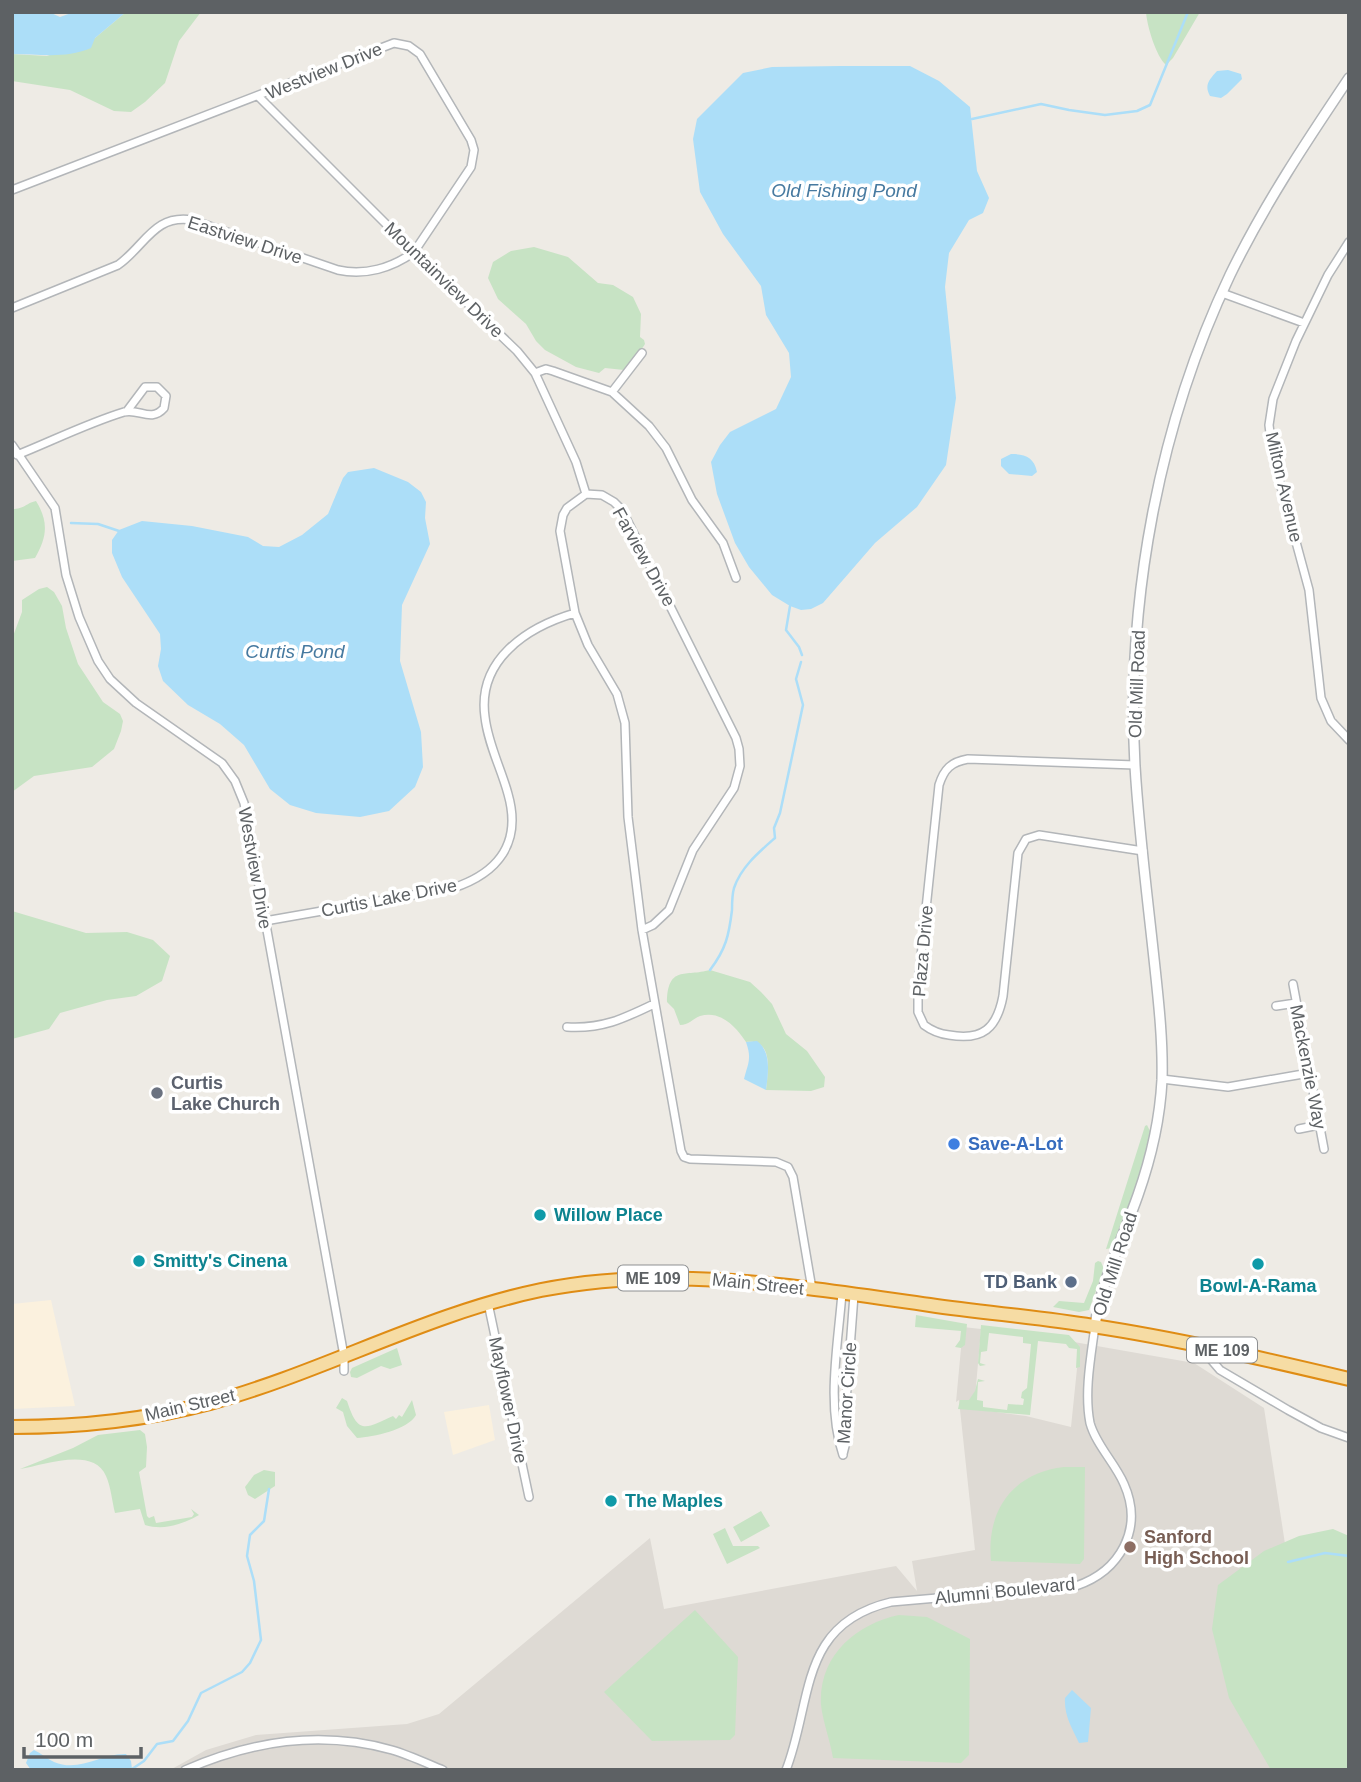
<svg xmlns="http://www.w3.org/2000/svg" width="1361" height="1782" viewBox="0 0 1361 1782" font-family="Arial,sans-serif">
	<rect width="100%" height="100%" fill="#eeebe5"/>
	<!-- commercial -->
	<path fill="#fbf1de" d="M51 1300 75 1406 12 1409V1304Z
		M489 1405 495 1440 453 1455 444 1412Z"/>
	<!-- education -->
	<path fill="#dedad4" d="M963 1327 981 1329 974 1409 1026 1416 1071 1427 1079 1349 1074 1342 1194 1363 1264 1408 1320 1770H170L206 1750 256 1735 407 1724 439 1714 650 1538 664 1609 896 1566 917 1591 912 1561 975 1550 959 1400 956 1402Z"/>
	<!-- green -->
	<path fill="#c7e3c4" d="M126 12H201L179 41 165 83 145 102 131 112 114 111 70 90 12 81V54L47 56 95 38Z
		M1146 12H1200L1173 58 1166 65C1156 56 1147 26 1146 12Z
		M534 247 568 257 598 283 613 285 633 297 641 314 640 337 644 340 645 344 632 364 624 370 605 368 599 373 576 367 545 350 536 341 526 324 498 299 488 278 493 262 511 251Z
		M36 501C49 522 47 537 35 558L12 561V509C25 509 26 503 36 501Z
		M47 587 54 592 62 606 66 628 78 664 103 702 120 714 123 721 121 731 114 749 92 767 34 776 12 792V639L22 612V600L39 589Z
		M12 911 86 933 127 932 153 940 170 956 162 981 136 996 107 1000 60 1013 49 1029 12 1039Z
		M710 970 750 982 761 992 772 1004 786 1034 807 1051 825 1077 824 1087 811 1091 766 1090C768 1071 774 1039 746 1042 736 1027 721 1010 700 1016 692 1019 689 1025 680 1025L674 1009 667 1002C668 965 685 977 710 970Z
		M1147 1125 1150 1131 1141 1171 1116 1243 1113 1248 1106 1249 1145 1126Z
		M1098 1261 1101 1262 1104 1269 1089 1310 1079 1312 1053 1307 1059 1301 1084 1303 1093 1281 1095 1263Z
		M916 1315 967 1324 965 1345 961 1348 955 1347 960 1340 961 1331 915 1327Z
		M981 1325 1069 1335 1080 1347V1367L1076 1368 1077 1349 1069 1348 1066 1344 1038 1341 1030 1415 958 1409 960 1400H969L975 1391 978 1379 985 1381 978 1382 977 1400 983 1401V1407L1007 1410 1008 1404 1023 1405 1024 1399 1021 1398 1022 1392 1027 1388 1031 1344 1023 1343V1337L989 1333 987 1351 981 1352 980 1363 986 1365 980 1366 978 1363Z
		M397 1348 402 1365 390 1369 381 1366 357 1378 351 1377 350 1372 352 1368Z
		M342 1398 347 1401C358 1435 365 1429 393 1416L396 1419 399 1415 402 1417 412 1400 416 1415C408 1430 373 1437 357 1438L347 1426 343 1412 336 1408Z
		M140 1430 145 1434 147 1447 146 1467 139 1472 147 1516 149 1518 154 1516 156 1523 192 1517 194 1514 191 1509 199 1515C183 1524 164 1531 145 1525L140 1509 115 1513C112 1501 111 1487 106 1476 94 1446 43 1465 20 1469L73 1448 98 1435Z
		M1064 1467H1085L1084 1559 1080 1564 991 1561C986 1510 1013 1473 1064 1467Z
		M264 1470 275 1472V1486L255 1499 248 1495 245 1487 254 1475Z
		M761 1511 770 1526 741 1542 733 1527Z
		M725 1528 733 1546H758L760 1548 727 1564 713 1534Z
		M1333 1529 1349 1536V1770H1271L1229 1698 1212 1629 1218 1585 1264 1551 1299 1536Z
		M695 1610 738 1657 735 1735 730 1740 652 1741 604 1692Z
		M899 1615 927 1617 970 1639 969 1755 961 1763 833 1758C830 1740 823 1722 821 1705 818 1656 856 1624 899 1615Z"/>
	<!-- water -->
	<path fill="#acdef8" d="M12 12H49L60 17 74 12H126L95 38 91 48C65 59 40 54 12 54Z
		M840 66H910L939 81 970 107 977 171 989 198 983 213 969 220 949 253 945 287 956 398 946 465 917 507 875 543 823 603 811 609 801 610 790 606 772 595 749 567 735 543 717 494 711 462 720 445 730 432 776 409 791 377 789 353 766 315 761 286 723 234 700 192 693 139 697 119 743 73 772 67Z
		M1228 70 1241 74 1242 79 1227 94 1221 98 1210 96C1204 85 1209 80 1217 71Z
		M1011 454C1025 454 1034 457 1037 472L1032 476 1009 474 1001 466V459Z
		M374 468 408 482 421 492 426 502 425 518 430 544 402 605 400 661 421 732 423 767 415 787 389 811 360 817 316 813 290 805 270 789 244 745 220 724 188 705 163 681 158 666 161 649 160 634 122 577 112 553V540L119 530 142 521 192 526 248 537 263 546 279 547 302 535 328 514 343 478 348 472Z
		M757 1041C772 1052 768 1074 766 1090L744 1079C748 1063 752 1059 746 1042Z
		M1072 1690 1091 1708 1088 1742 1079 1743C1072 1728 1064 1716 1065 1698Z
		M34 1750C41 1753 47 1759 54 1762 80 1773 101 1753 126 1754L131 1761 132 1769 31 1770 26 1763 30 1753Z"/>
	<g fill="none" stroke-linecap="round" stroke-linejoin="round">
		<!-- stream -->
		<path stroke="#acdef8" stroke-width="2.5" d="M972 119 1041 104 1069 110 1105 115 1137 111 1150 105 1188 12
			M71 523 98 524 119 531
			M790 606 786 630 799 647 802 655
			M710 970C726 949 729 935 732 910 732 903 732 895 734 888 741 867 759 852 775 838L774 828 780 813 803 705 796 679 801 662
			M1288 1562 1325 1553 1349 1556
			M132 1769 144 1761 157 1744 173 1741 188 1721 201 1693 242 1672 250 1663 261 1640 254 1581 247 1556 250 1535 264 1521 269 1489"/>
		<!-- minor casing -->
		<g stroke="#b3b6b9" stroke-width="10">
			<path id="minor" d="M259 97 414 252 517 351 535 373 576 462 586 494
				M12 190 394 43 409 46 420 54 471 140 474 150 471 167 414 252C392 268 365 276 338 270L192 220C154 214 145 246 118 265L12 308
				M1349 242 1328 275 1296 341 1273 399 1269 425 1273 457 1309 590 1321 698 1331 721 1349 740
				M1222 293 1304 323
				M535 373 546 369 553 371 612 392 649 426 666 448 692 500 723 543 736 578
				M612 392 642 353
				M12 445 55 508 66 575 79 617 98 661 110 679 136 703 222 763 235 781 244 803 344 1356V1371
				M17 455C52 441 88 423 124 412 139 408 151 423 164 408L166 396 157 387H145L127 411
				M1135 765 968 759C951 762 944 769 939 785L918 985V1012L924 1025C932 1031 940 1034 949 1035 983 1041 997 1028 1003 996L1018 853 1026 839 1039 835 1143 851
				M265 921 453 888C498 873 522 843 508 794 501 768 488 744 485 717 477 660 527 627 575 613
				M642 930 653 925 669 910 693 850 734 788 740 766 739 749 736 738 622 510 614 502 602 495 586 494 567 508 563 515 560 531 575 613 588 645 617 694 625 723 628 817 642 930 681 1151 684 1157 690 1159 776 1162 788 1167 793 1177 812 1289
				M1293 984 1324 1149
				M1276 1006 1296 1003
				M567 1027C602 1029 623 1019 654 1004
				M1162 1079 1228 1087 1309 1073
				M1299 1129 1319 1125
				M842 1293C838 1345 826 1405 843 1455
				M488 1303 529 1497
				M1206 1347 1208 1356 1220 1370 1288 1410 1321 1428 1349 1438
				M843 1454 848 1434 846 1402 854 1295
				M185 1770C251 1741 321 1730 392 1750 409 1755 426 1763 443 1770
				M786 1770C813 1701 798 1624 891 1602L1076 1586C1120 1571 1144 1529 1124 1484 1115 1463 1096 1445 1090 1423 1084 1392 1091 1356 1095 1326"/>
		</g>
		<!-- tertiary casing -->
		<g stroke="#b3b6b9" stroke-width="12">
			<path id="tertiary" d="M1095 1326C1101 1281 1123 1238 1138 1195 1151 1158 1160 1119 1162 1080 1163 1043 1159 1005 1155 968 1148 901 1139 834 1135 766 1126 601 1159 424 1230 275 1264 205 1306 142 1349 78"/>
		</g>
		<!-- trunk casing -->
		<g stroke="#df8c14" stroke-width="16">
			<path id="trunk" d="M12 1427C78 1427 146 1420 210 1403 323 1372 426 1314 541 1290 670 1264 801 1287 930 1305 984 1313 1039 1317 1093 1326 1179 1339 1264 1359 1349 1379"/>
		</g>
		<!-- minor -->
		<use href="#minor" stroke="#fff" stroke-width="7"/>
		<!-- tertiary -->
		<use href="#tertiary" stroke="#fff" stroke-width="9"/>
		<!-- trunk -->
		<use href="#trunk" stroke="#f6dca4" stroke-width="12"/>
	</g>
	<!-- markers -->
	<circle fill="#6b7280" stroke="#fff" stroke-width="2.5" cx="157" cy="1093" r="7"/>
	<circle fill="#3f7fe0" stroke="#fff" stroke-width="2.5" cx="954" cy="1144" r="7"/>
	<g fill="#0f9aa8" stroke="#fff" stroke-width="2.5">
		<circle cx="540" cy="1215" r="7"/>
		<circle cx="139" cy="1261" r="7"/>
		<circle cx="1258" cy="1264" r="7"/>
		<circle cx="611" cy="1501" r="7"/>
	</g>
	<circle fill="#5c6f8a" stroke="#fff" stroke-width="2.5" cx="1071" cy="1282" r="7"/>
	<circle fill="#8d6e63" stroke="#fff" stroke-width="2.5" cx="1130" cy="1547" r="7"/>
	<g text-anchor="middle" stroke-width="7" stroke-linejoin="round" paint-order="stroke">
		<!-- shield labels -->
		<g fill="#fff" stroke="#8e9092" stroke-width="2">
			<rect x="618" y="1265.5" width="70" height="25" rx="5"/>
			<rect x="1187" y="1337.5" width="70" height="25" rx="5"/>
		</g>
		<g font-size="16" font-weight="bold" fill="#5d6164">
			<text x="653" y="1284">ME 109</text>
			<text x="1222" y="1356">ME 109</text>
		</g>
		<!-- street labels -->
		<g font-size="18" fill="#5d6164" stroke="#fff">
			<text transform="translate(324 71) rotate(-22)" y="6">Westview Drive</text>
			<text transform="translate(245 240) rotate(18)" y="6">Eastview Drive</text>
			<text transform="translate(444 280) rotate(44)" y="6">Mountainview Drive</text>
			<text transform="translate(1284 487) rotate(77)" y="6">Milton Avenue</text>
			<text transform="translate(644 557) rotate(61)" y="6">Farview Drive</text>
			<text transform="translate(1137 684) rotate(-88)" y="6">Old Mill Road</text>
			<text transform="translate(255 868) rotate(80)" y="6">Westview Drive</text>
			<text transform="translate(389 898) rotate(-11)" y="6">Curtis Lake Drive</text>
			<text transform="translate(923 951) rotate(-85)" y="6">Plaza Drive</text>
			<text transform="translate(1308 1067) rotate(79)" y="6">Mackenzie Way</text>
			<text transform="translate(1115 1264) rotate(-72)" y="6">Old Mill Road</text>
			<text transform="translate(758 1284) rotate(6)" y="6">Main Street</text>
			<text transform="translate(847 1393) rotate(-86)" y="6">Manor Circle</text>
			<text transform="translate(508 1400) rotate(78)" y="6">Mayflower Drive</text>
			<text transform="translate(190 1405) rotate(-13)" y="6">Main Street</text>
			<text transform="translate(1005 1591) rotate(-6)" y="6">Alumni Boulevard</text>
		</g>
		<!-- worship labels -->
		<g font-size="18" font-weight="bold" fill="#5b616d" stroke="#fff" text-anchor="start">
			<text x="171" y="1089">Curtis<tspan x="171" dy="21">Lake Church</tspan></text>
		</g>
		<!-- shop labels -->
		<g font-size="18" font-weight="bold" fill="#366cbe" stroke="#fff" text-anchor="start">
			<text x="968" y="1150">Save-A-Lot</text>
		</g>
		<!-- culture labels -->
		<g font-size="18" font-weight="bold" fill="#0d838f" stroke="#fff" text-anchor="start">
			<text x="554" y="1221">Willow Place</text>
			<text x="153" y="1267">Smitty's Cinena</text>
			<text x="1258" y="1292" text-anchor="middle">Bowl-A-Rama</text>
			<text x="625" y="1507">The Maples</text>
		</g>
		<!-- service labels -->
		<g font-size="18" font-weight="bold" fill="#4e5e75" stroke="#fff" text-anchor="end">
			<text x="1057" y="1288">TD Bank</text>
		</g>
		<!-- education labels -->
		<g font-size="18" font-weight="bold" fill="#785e54" stroke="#fff" text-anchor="start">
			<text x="1144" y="1543">Sanford<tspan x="1144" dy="21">High School</tspan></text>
		</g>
		<!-- water labels -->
		<g font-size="19" font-style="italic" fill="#477aa0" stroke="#fff">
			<text x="844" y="197">Old Fishing Pond</text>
			<text x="295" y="658">Curtis Pond</text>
		</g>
	</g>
	<!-- border -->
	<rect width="1361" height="1782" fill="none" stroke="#5d6164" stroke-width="28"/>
	<!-- scale -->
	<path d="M24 1747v10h117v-10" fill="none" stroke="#5d6164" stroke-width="3.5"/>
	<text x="35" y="1747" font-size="21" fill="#5d6164" stroke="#ffffff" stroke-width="5" paint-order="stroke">100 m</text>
</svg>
